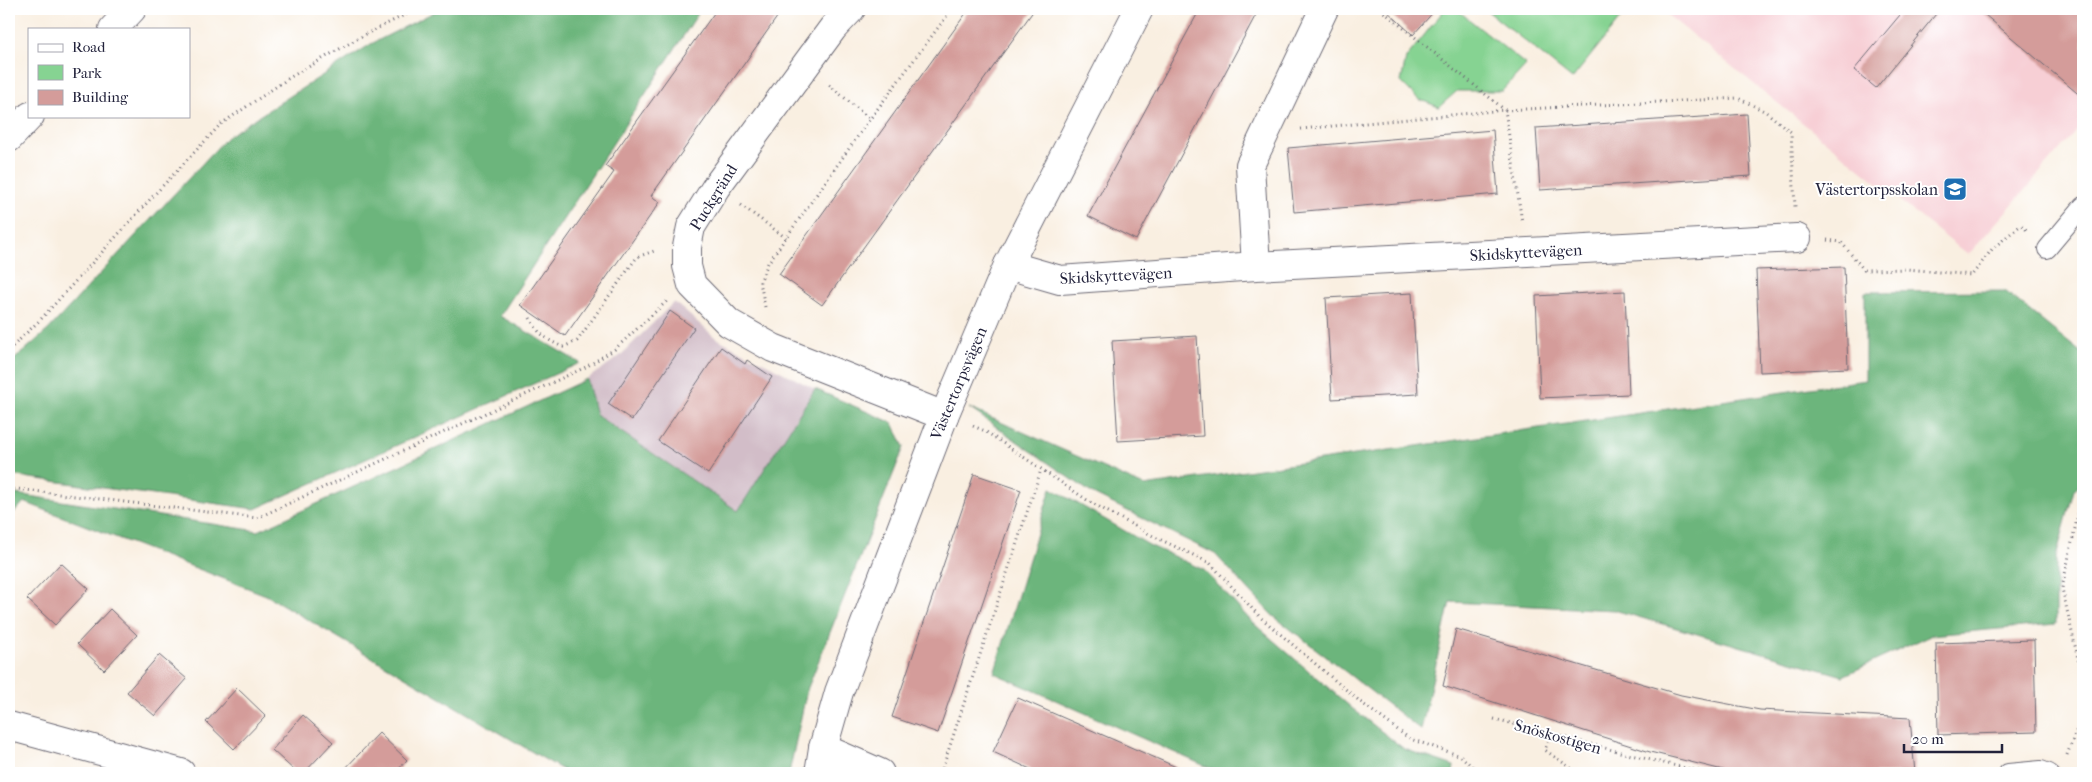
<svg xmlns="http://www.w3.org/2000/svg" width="2092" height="782" viewBox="0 0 2092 782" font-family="'IM FELL French Canon',serif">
	<rect width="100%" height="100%" fill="#fff"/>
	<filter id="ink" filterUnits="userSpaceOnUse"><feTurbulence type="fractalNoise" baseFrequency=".02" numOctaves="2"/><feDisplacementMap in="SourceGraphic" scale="10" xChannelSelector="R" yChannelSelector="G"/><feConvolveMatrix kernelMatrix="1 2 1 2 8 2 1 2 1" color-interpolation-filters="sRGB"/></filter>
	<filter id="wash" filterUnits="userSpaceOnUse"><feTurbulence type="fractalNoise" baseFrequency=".0096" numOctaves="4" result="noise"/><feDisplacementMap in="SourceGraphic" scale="20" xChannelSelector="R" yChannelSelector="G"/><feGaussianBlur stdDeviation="1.12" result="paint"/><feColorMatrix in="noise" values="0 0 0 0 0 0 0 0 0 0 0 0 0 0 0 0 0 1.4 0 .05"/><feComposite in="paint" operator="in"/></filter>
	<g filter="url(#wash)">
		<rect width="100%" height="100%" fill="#f9efe1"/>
		<!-- built -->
		<path fill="#f7cfd5" d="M1660 9H2083V123L1968 255Z"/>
		<!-- industrial -->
		<path fill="#d2bdc8" d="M674 302 716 338 815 389 738 511 596 415 587 379 620 356Z"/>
		<!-- green -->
		<path fill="#86d392" stroke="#547a66" d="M1445 9H1456L1526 65 1502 91H1457L1439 107 1418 99 1401 82 1406 58Z
			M1485 9H1628L1572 79Z"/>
		<!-- forest -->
		<path fill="#6cb57c" stroke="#476c5c" d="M440 9H701L500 316 580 363 255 509 9 475V364L48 330 228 136 371 44Z
			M2005 291 2083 354V483L2074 490 2056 557V624L1931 635 1843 676 1614 610 1450 602 1421 730 1272 615 1215 554 1093 494 969 408 1144 486 1865 380V292Z
			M587 379 596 415 738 511 815 389 893 423 904 447 807 690 789 773H568L266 595 24 502 9 518V493L258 531Z
			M1051 488 1149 545 1204 570 1252 622 1353 709 1404 749 1454 766 1453 773H1221L994 673Z
			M2083 544V624L2075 588Z"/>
		<g id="blocks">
			<!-- building -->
			<path fill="#d49c9a" d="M717 9H775L780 13 651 196 660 202 565 336 520 305 614 172 605 166Z
				M969 9 1034 10 822 305 779 274Z
				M1200 9H1259L1136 240 1088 216Z
				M1385 9H1436L1413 35Z
				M1905 9H1940L1876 88 1854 70Z
				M1978 9H2083V98Z
				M1747 114 1751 176 1540 190 1536 128Z
				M1493 130 1498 194 1294 212 1288 148Z
				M1844 267 1848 368 1760 372 1756 270Z
				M1625 291 1629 394 1540 398 1536 296Z
				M1412 293 1418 394 1332 399 1326 298Z
				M670 311 694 328 632 420 608 404Z
				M1197 336 1203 436 1118 441 1112 341Z
				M721 347 745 364 747 360 772 377 708 474 658 441Z
				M974 474 1021 490 938 733 892 717Z
				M61 563 89 589 55 625 27 599Z
				M110 609 137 635 104 670 77 644Z
				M1456 629 1681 695 1760 710 1910 718 1915 773 1731 772 1650 752 1443 686Z
				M2034 640 2036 732 1938 735 1936 643Z
				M159 655 187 679 155 716 127 692Z
				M237 688 266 716 234 749 206 722Z
				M1018 698 1190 773H1039L993 752Z
				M303 715 333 742 304 773H297L272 750Z
				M379 733 407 760 395 773H341Z"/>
		</g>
	</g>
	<g filter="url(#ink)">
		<use href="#blocks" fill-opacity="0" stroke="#6d6a75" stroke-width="1"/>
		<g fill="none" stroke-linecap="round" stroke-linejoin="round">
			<!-- lane casing -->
			<g stroke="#6d6a75" stroke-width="20">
				<path id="lane" d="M2047 249 2083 206
					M2008 773 2041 770 2049 773"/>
			</g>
			<!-- street casing -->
			<g stroke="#6d6a75" stroke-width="30">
				<path id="street" d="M851 9 833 28 716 187 691 227 687 247V266L692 285 729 323 773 348 944 416
					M1008 265 1060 280 1256 266 1797 238
					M1256 266 1250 165 1324 9
					M9 726 181 773
					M823 748 880 773"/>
			</g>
			<!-- secondary casing -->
			<g stroke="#6d6a75" stroke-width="30">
				<path id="secondary" d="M819 773 823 748 839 692 944 416 1008 265 1139 9"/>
			</g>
			<!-- highway casing -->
			<g stroke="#6d6a75" stroke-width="30">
				<path id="highway" d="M113 29 132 9
					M9 138 30 116"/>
			</g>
			<!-- path -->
			<path stroke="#6d6a75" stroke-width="3" stroke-dasharray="1 4" stroke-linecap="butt" d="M1380 9 1505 110 1522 222
				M829 85 870 119
				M1301 129 1505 110 1738 98 1766 112 1791 132 1795 207
				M741 205 786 238
				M1827 240 1841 242 1864 270 1907 269 1972 275 1993 248 2021 225 2028 231
				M765 307 760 282 768 263 870 119 949 13V9
				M530 318C538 334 547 340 563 347L577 341 637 257 657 250
				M9 350 41 319 155 194 221 124 289 78 364 35 417 9
				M973 426 985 431 1090 502 1155 537 1210 563 1260 617 1363 704 1410 739 1461 756 1479 773
				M9 488 257 518 586 367 615 349 667 301
				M2083 505 2079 510 2062 588 2083 681
				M1494 719C1566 736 1637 759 1710 773
				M1551 732 1545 750 1575 771V773
				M2067 755 2083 713
				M941 773 1041 470"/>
			<!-- lane -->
			<use href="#lane" stroke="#fff" stroke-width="18"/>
			<!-- street -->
			<use href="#street" stroke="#fff" stroke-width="28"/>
			<!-- secondary -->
			<use href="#secondary" stroke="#fff" stroke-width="28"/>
			<!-- highway -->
			<use href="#highway" stroke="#fff" stroke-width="28"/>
		</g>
	</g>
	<!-- icons -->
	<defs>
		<g id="school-square" transform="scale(1.25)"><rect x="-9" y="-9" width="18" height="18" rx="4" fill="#1f6fb2" stroke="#fff"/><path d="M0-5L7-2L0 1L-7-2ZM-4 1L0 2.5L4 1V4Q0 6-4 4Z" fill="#fff"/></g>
	</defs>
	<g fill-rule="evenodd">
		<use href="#school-square" x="1955" y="189"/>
	</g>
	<g text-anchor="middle" stroke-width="4" stroke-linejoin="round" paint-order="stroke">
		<!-- poi labels -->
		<g font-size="16" fill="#22223b" stroke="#fff" text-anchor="end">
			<text x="1938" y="195">Västertorpsskolan</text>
		</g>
		<!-- street labels -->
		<g font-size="16" fill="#22223b" stroke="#fff">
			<text transform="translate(713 197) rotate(-58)" y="6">Puckgränd</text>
			<text transform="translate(1526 252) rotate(-3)" y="6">Skidskyttevägen</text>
			<text transform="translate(1116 275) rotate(-3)" y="6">Skidskyttevägen</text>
			<text transform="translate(958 383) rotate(-67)" y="6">Västertorpsvägen</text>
			<text transform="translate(1558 736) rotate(16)" y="6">Snöskostigen</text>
		</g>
	</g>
	<!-- margin -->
	<rect width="2092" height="782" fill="none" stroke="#fff" stroke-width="30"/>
	<!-- legend -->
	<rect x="28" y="28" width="162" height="90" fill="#ffffff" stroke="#a7a7b1"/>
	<rect x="38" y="44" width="25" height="8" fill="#ffffff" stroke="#a7a7b1"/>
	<text x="72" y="52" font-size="15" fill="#22223b">Road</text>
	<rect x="38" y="65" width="25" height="15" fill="#86d392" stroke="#a7a7b1"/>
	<text x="72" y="78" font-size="15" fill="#22223b">Park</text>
	<rect x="38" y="90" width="25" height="15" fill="#d49c9a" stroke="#a7a7b1"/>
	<text x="72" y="102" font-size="15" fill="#22223b">Building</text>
	<!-- scale -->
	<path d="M1904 744v8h98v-8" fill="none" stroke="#22223b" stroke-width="2.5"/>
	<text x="1912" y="744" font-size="15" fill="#22223b" stroke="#ffffff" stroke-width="4" paint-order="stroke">20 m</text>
</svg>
